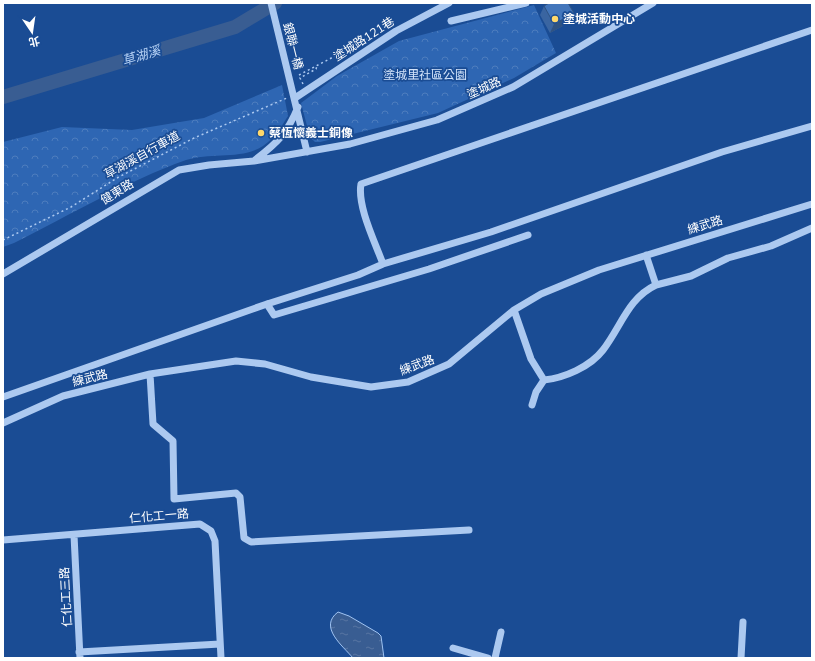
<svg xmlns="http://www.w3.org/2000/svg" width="815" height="661" viewBox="0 0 815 661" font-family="'Nunito Sans','Noto Sans TC',sans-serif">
	<defs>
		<pattern id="forest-crowns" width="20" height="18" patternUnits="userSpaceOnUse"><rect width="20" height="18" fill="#2e66b3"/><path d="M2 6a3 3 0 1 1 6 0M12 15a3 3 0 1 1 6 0" fill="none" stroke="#4d7dbe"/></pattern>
		<pattern id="water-ripples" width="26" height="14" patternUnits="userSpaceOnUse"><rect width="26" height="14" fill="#395d92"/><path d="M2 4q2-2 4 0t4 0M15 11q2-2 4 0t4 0" fill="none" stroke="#5775a2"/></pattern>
	</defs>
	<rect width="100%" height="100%" fill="#1a4c94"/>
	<!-- forest -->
	<path fill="url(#forest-crowns)" d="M534 5 556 53 514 78 438 113 320 142H315L310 137 301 103 337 76 399 41Z
		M282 85 288 116C281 127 275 138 263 146 241 160 210 152 186 160 127 181 70 215 14 243L3 247V142L62 127 132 130 204 118Z"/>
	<!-- water -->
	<path fill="url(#water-ripples)" stroke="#9fc3f2" d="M338 612 349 616 378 633 381 636 384 658H353C343 646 318 627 338 612Z"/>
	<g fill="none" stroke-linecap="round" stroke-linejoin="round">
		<!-- river -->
		<path stroke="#395d92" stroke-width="14" d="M3 97 235 27 275 3"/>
		<!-- path -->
		<path stroke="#acc9f0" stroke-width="1.5" stroke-dasharray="2 3" stroke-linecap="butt" d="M299 75 377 34
			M303 84 300 78 316 69 317 66
			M3 240 71 207 117 178 194 138 287 98"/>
		<!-- minor -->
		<path stroke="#acc9f0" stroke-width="7" d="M271 3 307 152
			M451 21 526 3
			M295 98 396 31 449 3
			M255 160C277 143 287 134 298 107
			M383 264C375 242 357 206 361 184L812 30
			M3 274 179 170 209 165 254 161 350 144 437 120 513 87 653 3
			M656 285 691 276 728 258 771 246 812 228
			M267 304 274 315 429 269 528 235
			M514 310 531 359 544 380C564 378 590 367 603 350 621 327 628 298 656 285L646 255
			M150 374 153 424 173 441 174 499 236 493 240 497 244 538 251 542 469 530
			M3 397 267 304 358 275 383 264 491 232 722 152 812 126
			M532 405 536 392 544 380
			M3 423 63 396 150 374 236 361 265 364 311 377 371 387 408 382 449 364 514 310 541 294 599 270 812 204
			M74 535 80 658
			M3 540 200 524 211 531 215 541 221 658
			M453 648 488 658
			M79 652 220 644
			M495 658 501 632
			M741 658 743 622"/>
	</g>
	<!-- wall -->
	<path fill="#3a65a1" d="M544 6 570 22 550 33 540 15Z"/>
	<!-- shaded-wall -->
	<path fill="#2f5383" d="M574 13 570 22 550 33 554 24Z"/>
	<!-- building -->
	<path fill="#4376bb" stroke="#2f5383" d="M549 3H568L574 13 554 24 544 6Z"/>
	<!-- markers -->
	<g fill="#ffd86b" stroke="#1a4c94" stroke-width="1.5">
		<circle cx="555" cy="19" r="4"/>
		<circle cx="261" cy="133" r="4"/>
	</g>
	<g text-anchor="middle" stroke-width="3.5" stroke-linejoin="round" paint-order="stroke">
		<!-- poi labels -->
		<g font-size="12" font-weight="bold" fill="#fff" stroke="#1a4c94" text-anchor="start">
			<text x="563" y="23">塗城活動中心</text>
			<text x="269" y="137">蔡恆懷義士銅像</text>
		</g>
		<!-- street labels -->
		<g font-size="12" fill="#fff" stroke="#1a4c94">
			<text transform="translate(364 39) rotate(-33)" y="4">塗城路121巷</text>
			<text transform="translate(293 46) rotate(76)" y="4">銀聯一橋</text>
			<text transform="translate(484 88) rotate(-24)" y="4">塗城路</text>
			<text transform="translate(142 155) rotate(-29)" y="4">草湖溪自行車道</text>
			<text transform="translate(117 192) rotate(-31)" y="4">健東路</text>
			<text transform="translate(705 225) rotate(-17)" y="4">練武路</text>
			<text transform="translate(417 365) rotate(-20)" y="4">練武路</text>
			<text transform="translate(90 378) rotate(-14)" y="4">練武路</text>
			<text transform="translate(159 516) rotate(-5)" y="4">仁化工一路</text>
			<text transform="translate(66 597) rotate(-93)" y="4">仁化工三路</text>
		</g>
		<!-- park labels -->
		<g font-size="12" fill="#d3e4fb" stroke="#1a4c94">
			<text x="425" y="79">塗城里社區公園</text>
		</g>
		<!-- water labels -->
		<g font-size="13" font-style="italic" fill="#b8d3f6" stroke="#1a4c94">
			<text transform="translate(141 55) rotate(-17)" y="5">草湖溪</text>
		</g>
	</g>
	<!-- border -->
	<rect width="815" height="661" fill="none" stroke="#ffffff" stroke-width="8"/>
	<!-- north arrow -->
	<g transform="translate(32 32) rotate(167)" stroke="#1a4c94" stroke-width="3" paint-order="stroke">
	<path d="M0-3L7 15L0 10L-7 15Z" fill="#ffffff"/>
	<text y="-6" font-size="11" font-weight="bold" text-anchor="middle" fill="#ffffff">北</text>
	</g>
</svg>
